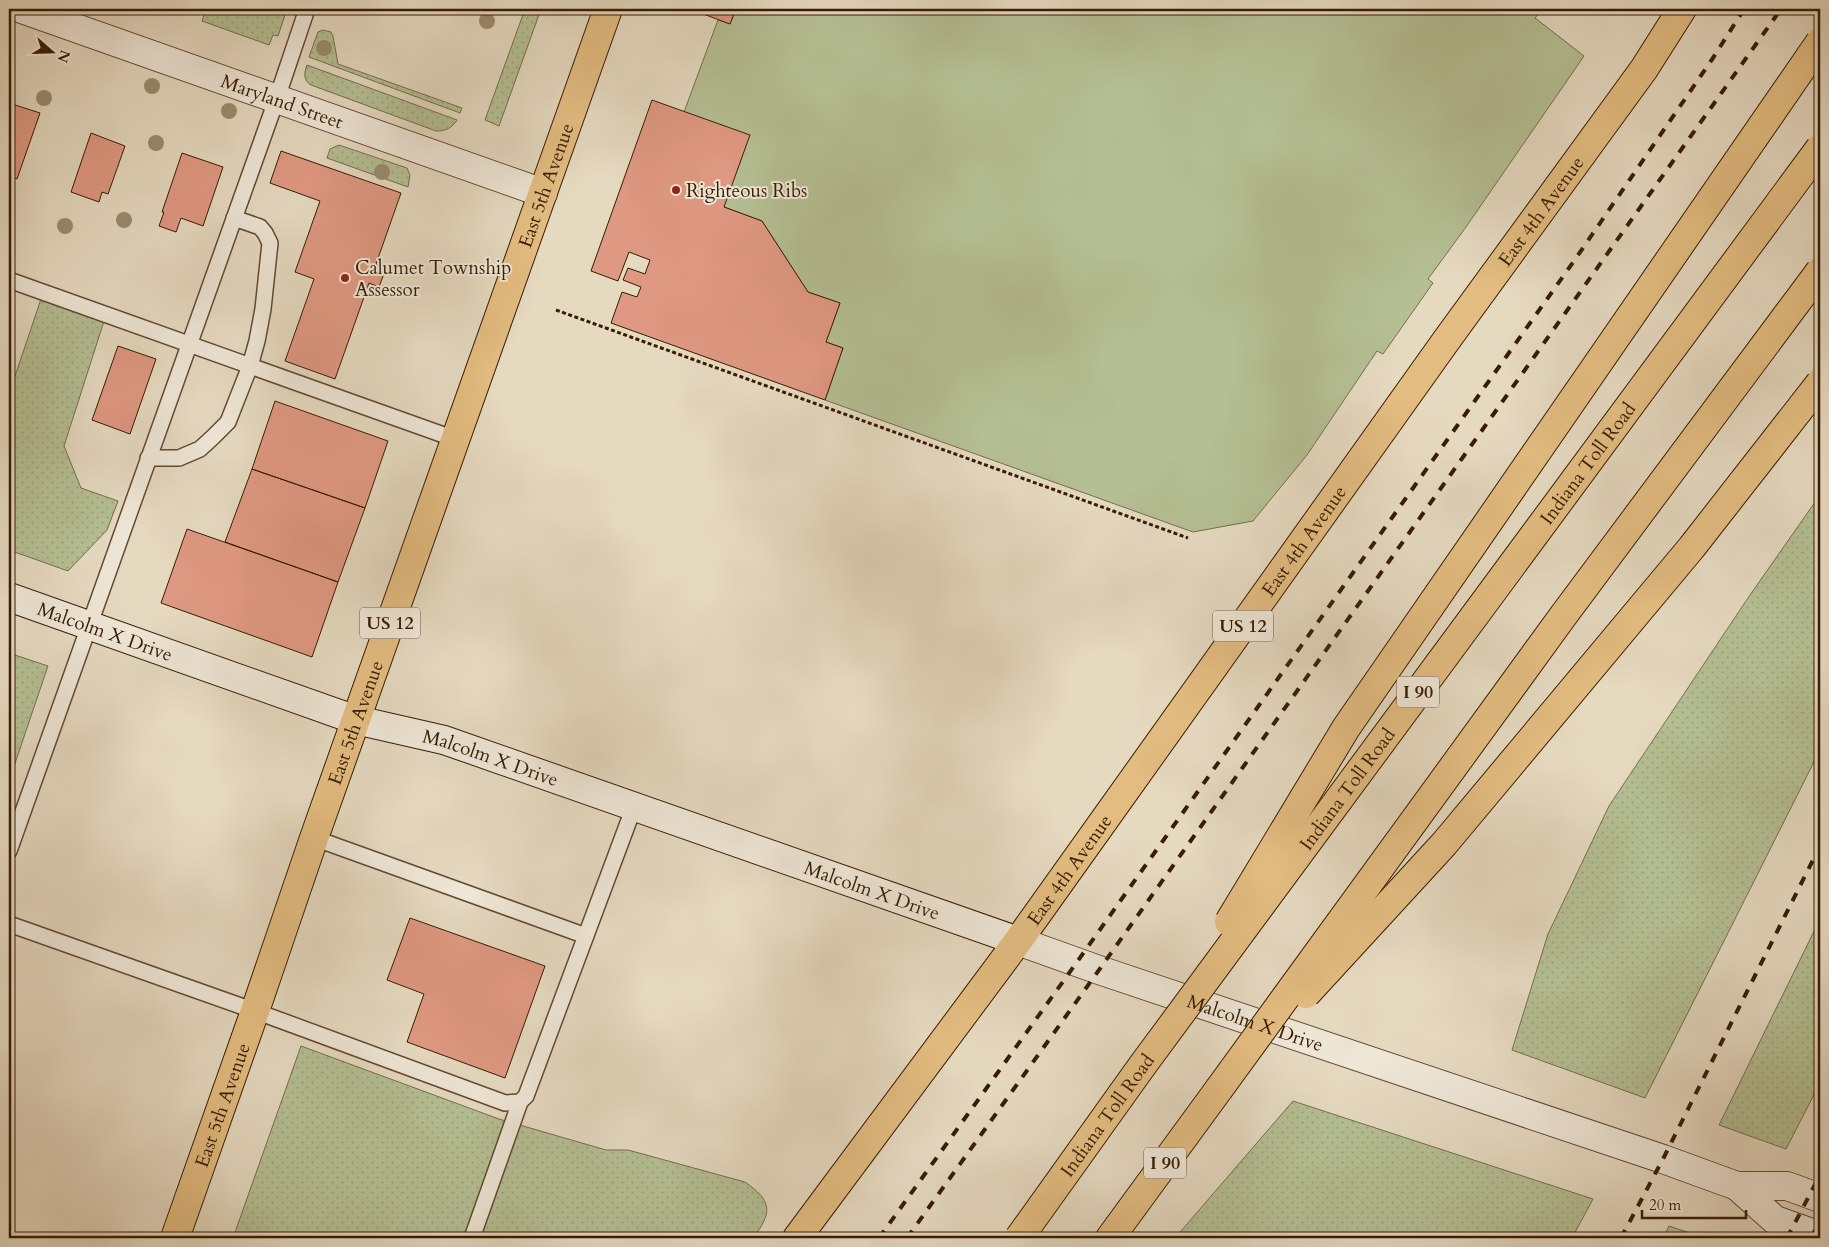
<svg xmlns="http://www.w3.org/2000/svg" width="1829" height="1247" viewBox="0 0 1829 1247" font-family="Cardo,serif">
	<defs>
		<pattern id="grass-dots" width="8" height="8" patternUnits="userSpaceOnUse" patternTransform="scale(1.25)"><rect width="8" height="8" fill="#b4bf93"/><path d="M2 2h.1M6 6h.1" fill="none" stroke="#9ba47d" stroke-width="1.8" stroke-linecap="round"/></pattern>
	</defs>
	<rect width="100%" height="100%" fill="#e5d9c0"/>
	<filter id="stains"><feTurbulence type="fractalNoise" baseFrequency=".004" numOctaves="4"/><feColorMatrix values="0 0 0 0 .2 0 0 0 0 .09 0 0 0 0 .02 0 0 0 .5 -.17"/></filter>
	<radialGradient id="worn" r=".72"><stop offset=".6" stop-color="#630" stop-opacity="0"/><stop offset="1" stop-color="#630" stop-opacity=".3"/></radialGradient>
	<!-- grass -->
	<path fill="url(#grass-dots)" stroke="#766e4a" d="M206 9H287L278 36 273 35 269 45 202 21Z
		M525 9H541L499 126 485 120 486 117Z
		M323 30 331 32 333 36 338 64 462 108 460 113 309 57 318 32Z
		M307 65 457 120C452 128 446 131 436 131L311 85C303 80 304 73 307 65Z
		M339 145 407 168 410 175 408 187 327 158 330 149Z
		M41 299 104 321 64 446 81 488 118 501 107 530 68 571 9 550V394Z
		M1820 495V750L1645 1098 1512 1050 1548 934 1609 806 1750 595Z
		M9 653 48 666 9 781Z
		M1820 919V1083L1786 1149 1719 1125Z
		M301 1046 499 1119 606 1150H628L745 1182C772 1201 773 1212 753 1238H233Z
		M1293 1101 1593 1199 1572 1238H1175Z
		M1669 1226 1705 1238H1663Z"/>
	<!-- pitch -->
	<path fill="#b4bf93" stroke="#766e4a" d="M736 9H1543L1535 18 1584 56 1466 227 1428 279 1433 283 1383 354 1377 351 1307 455 1253 521 1193 532 825 400 843 348 826 342 840 303 808 292 762 221 724 207 684 112 718 20 730 24Z"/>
	<!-- building -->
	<path fill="#df9881" stroke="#371c01" d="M690 9H736L730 24Z
		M652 100 750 135 724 207 762 221 808 292 840 303 826 342 843 348 825 400 611 323 622 292 637 297 641 287 623 280 628 268 645 274 650 260 629 252 618 281 591 271Z
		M9 103 40 113 17 179 9 176Z
		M91 133 125 146 108 194 102 192 99 202 71 192Z
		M281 151 401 193 376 264 386 268 379 287 369 283 335 379 285 361 314 279 295 272 320 201 270 183Z
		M182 153 223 167 203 226 181 218 176 232 159 226 164 212H162Z
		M118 346 156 359 130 434 92 420Z
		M275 401 388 441 365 508 252 469Z
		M252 469 365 508 338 582 225 542Z
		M187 529 338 582 312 657 161 603Z
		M410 918 545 966 505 1078 407 1042 424 994 387 980Z"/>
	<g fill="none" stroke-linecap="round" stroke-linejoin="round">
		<!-- lane casing -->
		<g stroke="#624b31" stroke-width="18">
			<path id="lane" d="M9 280 455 439
				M148 458H179L200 449 213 437 228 422 250 366 257 341 263 309 270 243 265 233 260 227 234 218
				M314 838 586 936
				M9 851 277 98 307 9
				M9 924 255 1011 505 1103 520 1102 526 1096 634 807
				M472 1238 520 1102"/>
		</g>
		<!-- street casing -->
		<g stroke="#624b31" stroke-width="30">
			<g id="street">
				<path id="s1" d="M22 9 543 193"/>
				<path id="s2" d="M1018 941 1099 970 1663 1159 1737 1186H1787L1820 1198"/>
				<path d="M1737 1186 1775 1220 1820 1236"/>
			</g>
		</g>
		<!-- secondary casing -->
		<g stroke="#371c01" stroke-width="30">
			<g id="secondary">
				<path id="s3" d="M9 597 356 720 444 740 1018 941"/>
			</g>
		</g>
		<!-- primary casing -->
		<g stroke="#371c01" stroke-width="30">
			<g id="primary">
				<path id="s4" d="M175 1238 255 1011 314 838 608 9"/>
				<path id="s5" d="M797 1238 1018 941 1448 338 1644 69 1682 9"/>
			</g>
		</g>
		<!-- highway casing -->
		<g stroke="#371c01" stroke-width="30">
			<path id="highway" d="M1110 1238 1219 1089"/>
		</g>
		<!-- path -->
		<path stroke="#371c01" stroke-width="3" stroke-dasharray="4 2.5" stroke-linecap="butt" d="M556 310 1188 538"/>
		<!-- lane -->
		<use href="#lane" stroke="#eee6d6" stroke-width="15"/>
		<!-- street -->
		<use href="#street" stroke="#eee6d6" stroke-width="28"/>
		<!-- secondary -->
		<use href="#secondary" stroke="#eee6d6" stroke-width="28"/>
		<!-- primary -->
		<use href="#primary" stroke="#e2bc80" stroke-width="28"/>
		<!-- highway -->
		<use href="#highway" stroke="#e2bc80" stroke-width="28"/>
		<!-- rail -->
		<path stroke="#371c01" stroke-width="4" stroke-dasharray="9 9" stroke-linecap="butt" d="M879 1238 1077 962 1574 261 1713 58 1744 9
			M907 1238 1099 970 1781 9
			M1621 1238 1663 1159 1820 846
			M1787 1238 1820 1175
			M1811 1238 1820 1221"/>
		<!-- highway-bridge casing -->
		<g stroke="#371c01" stroke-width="30" stroke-linecap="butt">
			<g id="highway-bridge">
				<path d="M1229 922 1346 728 1820 42"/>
				<path d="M1306 994 1444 844 1692 547 1820 383"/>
				<path d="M1219 1089 1563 616 1820 271"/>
				<path id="s6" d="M1019 1238 1142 1066 1820 148"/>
			</g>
		</g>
		<!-- highway-bridge -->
		<use href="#highway-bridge" stroke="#e2bc80" stroke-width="28"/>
	</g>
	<!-- trees -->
	<g fill="#9a8c6f">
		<circle cx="487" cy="21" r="8"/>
		<circle cx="324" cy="48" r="8"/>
		<circle cx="152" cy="86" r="8"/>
		<circle cx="44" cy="98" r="8"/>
		<circle cx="229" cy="111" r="8"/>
		<circle cx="156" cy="143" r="8"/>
		<circle cx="382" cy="172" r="8"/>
		<circle cx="124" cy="220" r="8"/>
		<circle cx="65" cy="226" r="8"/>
	</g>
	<!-- markers -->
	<g fill="#8f2418" stroke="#eee6d6" stroke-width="2">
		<circle cx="676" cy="190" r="5"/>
		<circle cx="345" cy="278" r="5"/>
	</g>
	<g text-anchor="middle" stroke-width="4" stroke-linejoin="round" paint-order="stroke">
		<!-- shield labels -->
		<g fill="#eee6d6" stroke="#6e5941" stroke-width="1">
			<rect x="360" y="607.5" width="60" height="31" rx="4"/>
			<rect x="1213" y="610.5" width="60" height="31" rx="4"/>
			<rect x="1397" y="676.5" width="42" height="31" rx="4"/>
			<rect x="1144" y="1147.5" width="42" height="31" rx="4"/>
		</g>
		<g font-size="18" font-weight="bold" fill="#371c01">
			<text x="390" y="629">US 12</text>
			<text x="1243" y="632">US 12</text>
			<text x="1418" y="698">I 90</text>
			<text x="1165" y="1169">I 90</text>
		</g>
		<!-- street labels -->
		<g font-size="19" fill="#371c01" stroke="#eee6d6">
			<text dy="7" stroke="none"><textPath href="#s1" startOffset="276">Maryland Street</textPath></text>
			<text dy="7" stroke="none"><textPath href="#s4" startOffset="1116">East 5th Avenue</textPath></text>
			<text dy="7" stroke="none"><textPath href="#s5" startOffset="1268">East 4th Avenue</textPath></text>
			<text dy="7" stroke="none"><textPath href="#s6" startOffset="961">Indiana Toll Road</textPath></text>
			<text dy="7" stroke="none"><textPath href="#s5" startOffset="862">East 4th Avenue</textPath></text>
			<text dy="7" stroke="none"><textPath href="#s3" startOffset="102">Malcolm X Drive</textPath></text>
			<text dy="7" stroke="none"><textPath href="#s4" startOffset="546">East 5th Avenue</textPath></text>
			<text dy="7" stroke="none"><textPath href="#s3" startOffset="508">Malcolm X Drive</textPath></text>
			<text dy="7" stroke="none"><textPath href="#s6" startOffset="556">Indiana Toll Road</textPath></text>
			<text dy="7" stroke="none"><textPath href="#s5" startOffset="458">East 4th Avenue</textPath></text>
			<text dy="7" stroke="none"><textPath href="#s3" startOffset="912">Malcolm X Drive</textPath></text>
			<text dy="7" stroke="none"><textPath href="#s2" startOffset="251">Malcolm X Drive</textPath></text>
			<text dy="7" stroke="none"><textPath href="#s4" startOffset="141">East 5th Avenue</textPath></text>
			<text dy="7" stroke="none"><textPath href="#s6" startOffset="151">Indiana Toll Road</textPath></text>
		</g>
		<!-- poi labels -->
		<g font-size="19" fill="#371c01" stroke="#eee6d6" text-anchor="start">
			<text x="686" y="197">Righteous Ribs</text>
			<text x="355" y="274">Calumet Township<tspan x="355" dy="22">Assessor</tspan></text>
		</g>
	</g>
	<!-- margin -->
	<rect width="1829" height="1247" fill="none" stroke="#e5d9c0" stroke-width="30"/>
	<rect x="10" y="10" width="1809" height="1227" fill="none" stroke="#371c01" stroke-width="2.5"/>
	<rect x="15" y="15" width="1799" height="1217" fill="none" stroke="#371c01"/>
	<!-- north arrow -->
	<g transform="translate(52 52) rotate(110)" stroke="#eee6d6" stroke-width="4" paint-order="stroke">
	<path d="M0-4L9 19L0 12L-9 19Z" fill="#371c01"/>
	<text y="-8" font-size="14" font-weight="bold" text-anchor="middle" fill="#371c01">N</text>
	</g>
	<!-- scale -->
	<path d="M1642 1210v8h104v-8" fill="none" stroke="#371c01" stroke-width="2.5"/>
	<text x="1649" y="1210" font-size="15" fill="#371c01" stroke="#eee6d6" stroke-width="4" paint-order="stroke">20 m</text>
	<rect width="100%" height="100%" filter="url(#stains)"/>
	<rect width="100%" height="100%" fill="url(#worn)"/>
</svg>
